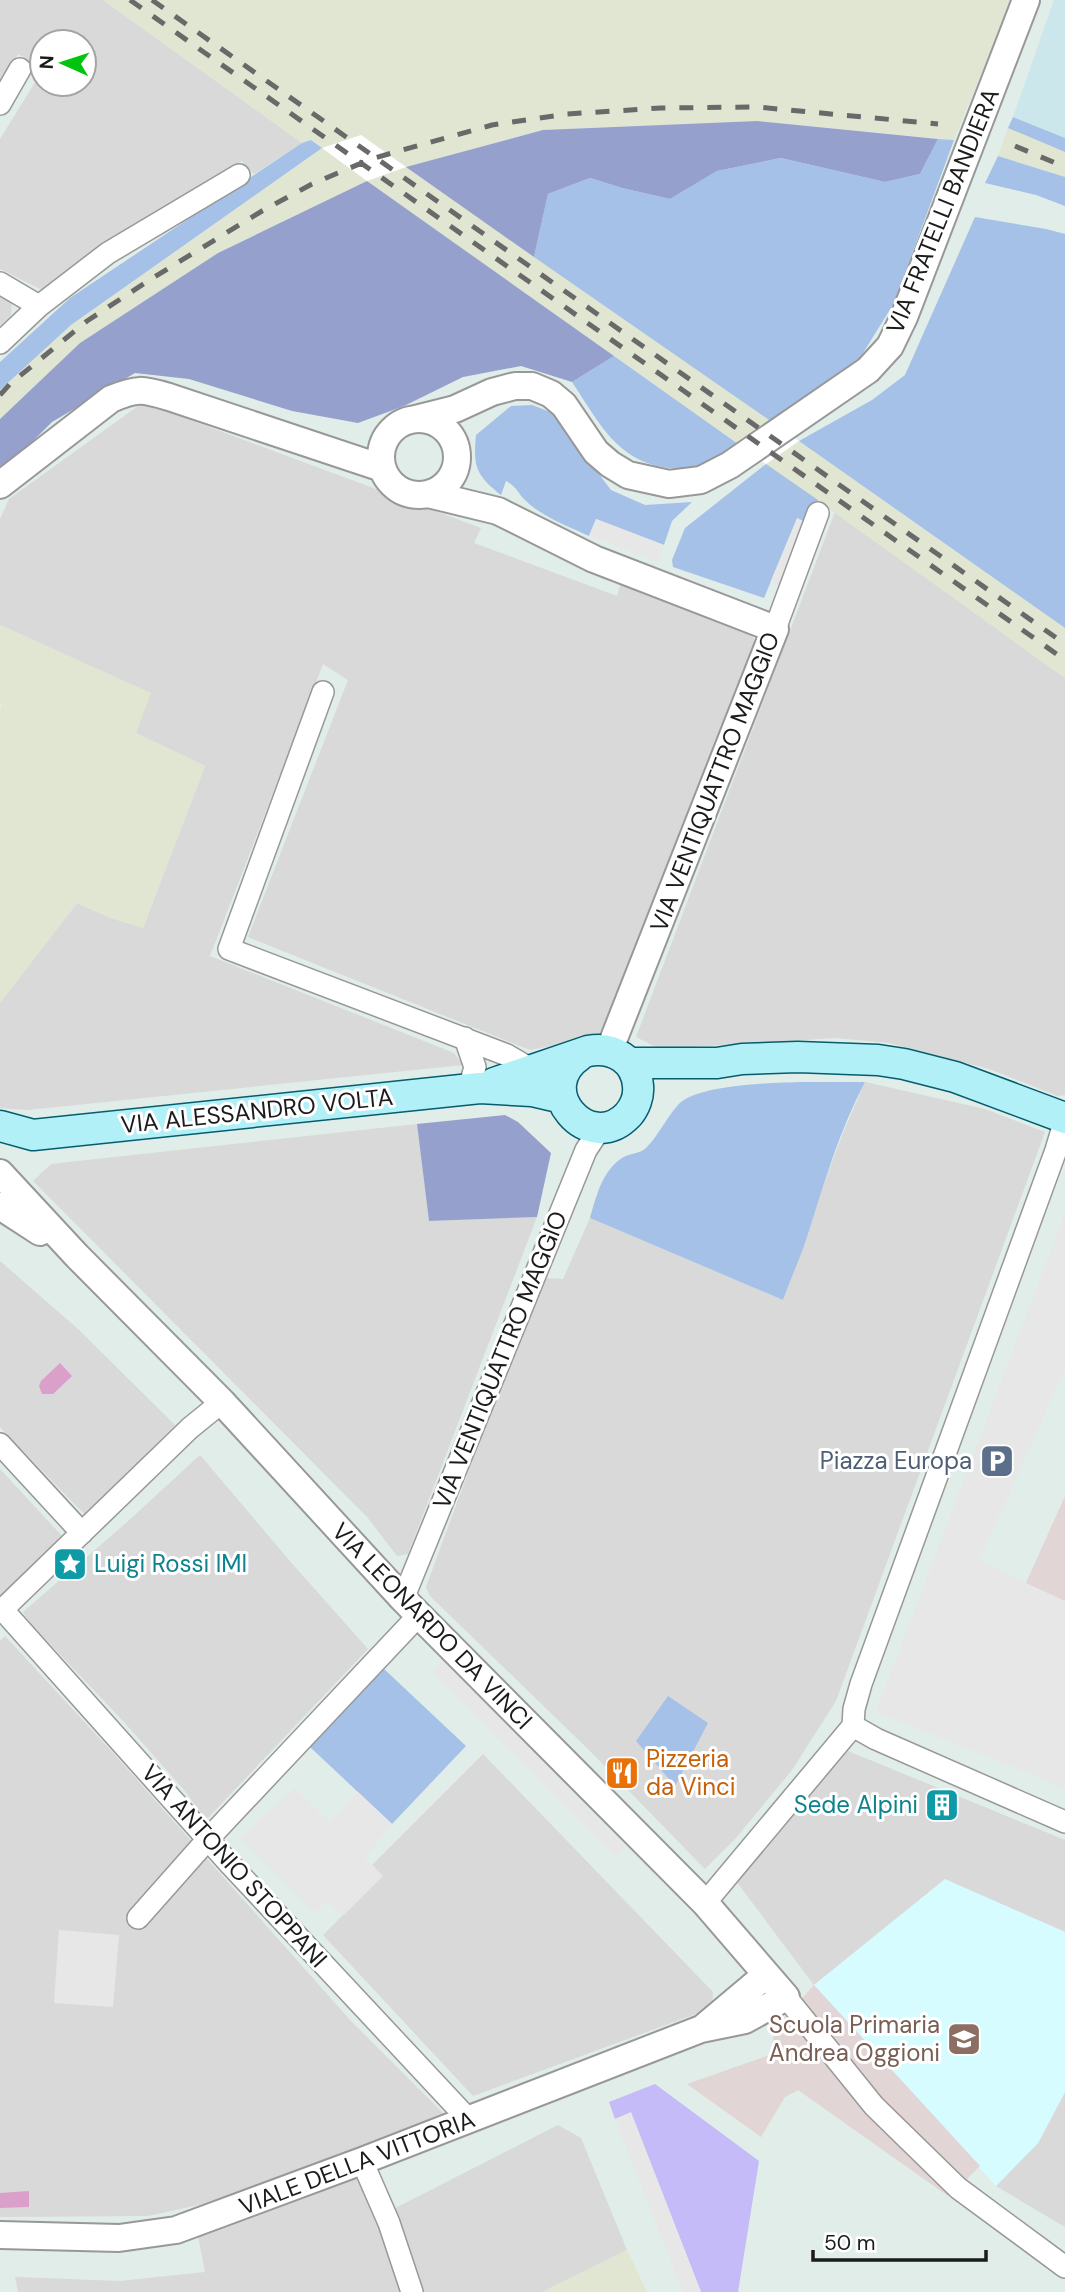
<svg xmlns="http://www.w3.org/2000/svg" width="1065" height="2292" viewBox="0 0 1065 2292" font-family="'DM Sans',sans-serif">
	<rect width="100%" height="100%" fill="#e0ede9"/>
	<!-- residential -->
	<path fill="#d8d9d8" d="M0 0H103L302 143 254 174 242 161 42 290 0 269V139L42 71V84H84V42H42V68L18 54 0 86Z
		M0 295 12 300 11 315 0 326Z
		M150 405 481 528 474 543 617 596 621 582 751 633 758 647 606 1035 530 1050 248 937 348 680 323 664 210 956 454 1053 463 1065 28 1110 0 1108V1003L77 903 108 917 143 928 205 766 136 733 150 693 0 625V519L9 499 138 406Z
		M835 512 1065 678V1095L1058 1096 989 1069 889 1043 836 1038 660 1049 636 1037Z
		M865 1082 985 1109 1045 1132 836 1701 792 1770 735 1839 705 1869 591 1752 430 1596 426 1587 479 1443 545 1278 563 1279 590 1218 783 1300 808 1234 815 1207 845 1128Z
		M417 1124 429 1221 537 1217 408 1554 397 1556 368 1518 33 1181 51 1164Z
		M0 1261 78 1329 175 1425 86 1516 0 1427Z
		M200 1455 289 1560 368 1649 206 1820 185 1791 124 1722 31 1624 23 1612 126 1523Z
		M0 1469 63 1537 0 1596Z
		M5 1636 115 1755 350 2020 443 2113 258 2192 148 2216 0 2217V1641Z
		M848 1751 1065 1840V1932L945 1880 814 1985 736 1881Z
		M483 1754 713 1992 712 2008 473 2096 323 1935 382 1876 372 1865Z
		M1065 2092V2227L996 2186 1038 2143Z
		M558 2125 581 2138 627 2250 542 2292H18L15 2277 120 2281 205 2272 198 2236 360 2176 376 2218Z"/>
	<!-- industrial -->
	<path fill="#e1e6d2" d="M103 0H1011L954 140 757 121 543 130 407 167 772 422 738 444 367 181 218 253 80 343 0 419V390L71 325 322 148 311 140 302 143Z
		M1008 128 1065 152V177L998 156Z
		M799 441 1065 628V678L766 464Z
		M0 625 151 693 136 733 205 766 143 928 108 917 77 903 0 1003V710L2 706 0 704Z
		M627 2250 647 2292H542Z"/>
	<!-- education -->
	<path fill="#d7fcff" d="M945 1879 1065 1932V2092L1038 2143 996 2186 814 1985Z"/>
	<!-- farmland -->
	<path fill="#cbe7ec" d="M1054 0H1065V138L1013 117Z"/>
	<!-- grass -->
	<path fill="#a5c1e7" d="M1013 117 1065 138V152L1008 128Z
		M938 139 954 140 894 303 860 358 772 422 534 257 548 194 590 178 622 188 670 199 717 171 781 158 885 182 920 174Z
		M311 140 322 148 71 325 0 390V362L70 298 302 143Z
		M998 156 1065 177V206L1036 195 985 183Z
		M975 217 1046 229 1065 234V628L799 441 872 400 905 375Z
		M614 356 738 444C729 449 720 457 710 461 697 468 683 469 668 468 616 461 599 422 572 382Z
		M532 405 553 413 611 490 645 505 692 502 672 521 664 545 596 519 589 536C568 526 542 517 525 500 517 492 517 487 506 481L501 495C476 475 473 467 476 435L511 406Z
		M766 464 818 500 810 524 797 519 764 598 673 567 672 560 685 528Z
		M802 1082H865C840 1129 824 1183 808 1234 801 1256 791 1278 783 1300L590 1218C596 1197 602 1171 622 1158 629 1153 640 1154 646 1148 659 1135 666 1118 678 1105 697 1084 774 1083 802 1082Z
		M383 1668 466 1746 392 1824 310 1747Z
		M668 1696 708 1723 675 1786 636 1741Z"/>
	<!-- forest -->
	<path fill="#95a1cc" d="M757 121 938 139 920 174 885 182 781 158 717 171 670 199 622 188 590 178 548 194 534 257 406 167 543 130Z
		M367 181 614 356 572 382 521 366 463 377 404 406 358 423 292 411 189 379 135 373 52 422 0 474V419L80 343 218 253Z
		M505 1115 518 1122 551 1153 537 1217 429 1221 417 1124Z"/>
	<!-- park -->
	<path fill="#c4bbf8" d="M655 2084 759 2161 738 2292H701L631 2113 615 2119 609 2102Z"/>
	<!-- parking -->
	<path fill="#e7e7e7" d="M797 518 810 524 783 588 770 583Z
		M596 519 664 545 658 562 589 536Z
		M1065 1213V1369L979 1561 1065 1601V1788L876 1712Z
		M444 1660 626 1848 615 1857 432 1673Z
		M295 1788 329 1821 358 1792 392 1824 365 1858 383 1876 344 1915 327 1901 315 1913 240 1838Z
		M59 1930 119 1935 113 2007 54 2003Z
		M631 2112 701 2292H683L615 2119Z"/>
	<!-- plaza -->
	<path fill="#e2d5d5" d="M1065 1496V1601L1026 1583Z
		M814 1985 980 2166 958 2188 948 2196 798 2090 785 2097 761 2137 687 2084 770 2055 775 2028Z"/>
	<!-- water -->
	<path fill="#dba0c9" d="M60 1363 72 1376 53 1394H42L39 1386 41 1381Z
		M29 2191V2207L0 2208V2193Z"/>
	<!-- pier -->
	<path fill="#fff" d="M361 135 406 167 367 181 322 148Z
		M772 422 799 441 766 464 738 444Z"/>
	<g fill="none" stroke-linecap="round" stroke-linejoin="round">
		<!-- minor casing -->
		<g stroke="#989898" stroke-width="24">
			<path id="minor" d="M0 104 20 69
				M0 283 39 306
				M0 343 39 306 108 253 239 175
				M775 629 818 513
				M323 692 229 949 507 1055 531 1069
				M465 1038 475 1067 469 1089
				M0 1444 82 1533
				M403 1599 586 1150 598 1132 605 1127
				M2 1609 228 1862 469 2120
				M0 1612 190 1428 222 1402
				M853 1726 876 1739 1065 1822
				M705 1903 853 1726 854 1709 861 1684 1056 1150 1065 1120
				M138 1918 208 1839 419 1615
				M786 1997 874 2106 958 2188 1065 2267
				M362 2161 389 2223 412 2292"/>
		</g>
		<!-- tertiary casing -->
		<g stroke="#989898" stroke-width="30">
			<path id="tertiary" d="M381 457a38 38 0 1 1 76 0a38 38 0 1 1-76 0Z
				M415 419 455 409 492 392 515 386H532L551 394 564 405 596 452 610 464 628 475 669 484 701 480 730 465 868 370 890 346 904 317 1026 0
				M0 485 111 399C137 388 142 389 169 397L382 468
				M428 494 498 511 594 559 775 629 609 1051
				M0 1173 77 1256 222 1402 403 1599 705 1903 786 1997 745 2020 701 2029 362 2161 176 2230 119 2238 0 2235
				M0 1206 40 1232
				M703 2028 766 1975"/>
		</g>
		<!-- secondary casing -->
		<g stroke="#055c6e" stroke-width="33">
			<path id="secondary" d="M629 1063H717L742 1059 798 1057 878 1060 904 1064 955 1077 1065 1118
				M494 1083 588 1051C613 1046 636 1060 638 1086 639 1096 635 1107 628 1115 589 1156 530 1089 580 1055
				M0 1126 33 1135 480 1088 532 1091 562 1098"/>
		</g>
		<!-- minor -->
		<use href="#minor" stroke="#fff" stroke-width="21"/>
		<!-- tertiary -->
		<use href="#tertiary" stroke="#fff" stroke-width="26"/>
		<!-- secondary -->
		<use href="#secondary" stroke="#b2f0f8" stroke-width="30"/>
		<!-- rail -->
		<path stroke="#696969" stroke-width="5" stroke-dasharray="14 14" stroke-linecap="butt" d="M130 0 1065 660
			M152 0 1065 644
			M1015 146 1065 167
			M0 395 10 384 87 321 151 279 262 211 312 184 371 159 420 145 492 125 567 114 661 108 757 107 938 124"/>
	</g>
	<!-- icons -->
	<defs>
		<g id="parking-square" transform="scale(1.75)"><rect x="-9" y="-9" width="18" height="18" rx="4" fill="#5c6f8a" stroke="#fff"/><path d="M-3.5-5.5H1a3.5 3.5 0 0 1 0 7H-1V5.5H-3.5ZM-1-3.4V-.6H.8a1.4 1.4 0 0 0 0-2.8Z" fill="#fff"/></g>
		<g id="sight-square" transform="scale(1.75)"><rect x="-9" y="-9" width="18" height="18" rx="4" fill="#0f9aa8" stroke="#fff"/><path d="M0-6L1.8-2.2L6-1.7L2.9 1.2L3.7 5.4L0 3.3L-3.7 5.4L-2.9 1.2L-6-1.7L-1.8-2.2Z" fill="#fff"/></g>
		<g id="restaurant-square" transform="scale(1.75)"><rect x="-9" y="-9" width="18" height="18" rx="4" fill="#e8710a" stroke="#fff"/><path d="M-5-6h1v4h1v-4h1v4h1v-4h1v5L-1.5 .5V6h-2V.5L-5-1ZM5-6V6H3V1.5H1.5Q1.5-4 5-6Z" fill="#fff"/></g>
		<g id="building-square" transform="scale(1.75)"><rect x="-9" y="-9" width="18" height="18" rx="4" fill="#0f9aa8" stroke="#fff"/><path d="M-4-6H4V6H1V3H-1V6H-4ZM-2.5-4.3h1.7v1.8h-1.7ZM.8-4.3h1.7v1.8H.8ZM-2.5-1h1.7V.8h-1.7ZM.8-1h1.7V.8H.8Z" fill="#fff"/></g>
		<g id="school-square" transform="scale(1.75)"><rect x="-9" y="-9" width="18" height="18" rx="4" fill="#8d6e63" stroke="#fff"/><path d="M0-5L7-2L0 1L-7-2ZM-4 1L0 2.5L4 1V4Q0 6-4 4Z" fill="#fff"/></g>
	</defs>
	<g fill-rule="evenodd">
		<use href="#parking-square" x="997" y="1461"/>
		<use href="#sight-square" x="70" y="1564"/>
		<use href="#restaurant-square" x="622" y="1773"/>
		<use href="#building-square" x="942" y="1805"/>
		<use href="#school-square" x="964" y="2039"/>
	</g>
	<g text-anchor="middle" stroke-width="6" stroke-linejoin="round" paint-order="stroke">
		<!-- street labels -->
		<g font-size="24" fill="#1b1b1b" stroke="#fff">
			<text transform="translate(943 211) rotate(-68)" y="8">VIA FRATELLI BANDIERA</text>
			<text transform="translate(715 782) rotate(-69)" y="8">VIA VENTIQUATTRO MAGGIO</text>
			<text transform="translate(257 1111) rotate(-6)" y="8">VIA ALESSANDRO VOLTA</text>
			<text transform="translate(500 1360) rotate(-68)" y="8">VIA VENTIQUATTRO MAGGIO</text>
			<text transform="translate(432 1626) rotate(46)" y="8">VIA LEONARDO DA VINCI</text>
			<text transform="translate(234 1866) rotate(48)" y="8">VIA ANTONIO STOPPANI</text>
			<text transform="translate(357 2163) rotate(-21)" y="8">VIALE DELLA VITTORIA</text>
		</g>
		<!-- service labels -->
		<g font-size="24" fill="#4e5e75" stroke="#fff" text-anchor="end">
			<text x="972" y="1469">Piazza Europa</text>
		</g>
		<!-- culture labels -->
		<g font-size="24" fill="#0d838f" stroke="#fff" text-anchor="start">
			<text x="94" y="1572">Luigi Rossi IMI</text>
			<text x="918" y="1813" text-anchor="end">Sede Alpini</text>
		</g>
		<!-- food labels -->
		<g font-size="24" fill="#c56008" stroke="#fff" text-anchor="start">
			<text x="646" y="1767">Pizzeria<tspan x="646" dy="28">da Vinci</tspan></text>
		</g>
		<!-- education labels -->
		<g font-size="24" fill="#785e54" stroke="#fff" text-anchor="end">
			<text x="940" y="2033">Scuola Primaria<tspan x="940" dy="28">Andrea Oggioni</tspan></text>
		</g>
	</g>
	<!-- north arrow -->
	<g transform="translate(63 63) rotate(273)"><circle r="33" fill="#ffffff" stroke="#a4a4a4" stroke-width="2"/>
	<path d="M0-5L12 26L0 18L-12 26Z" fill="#02c40f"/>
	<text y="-10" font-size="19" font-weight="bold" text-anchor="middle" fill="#1b1b1b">N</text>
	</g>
	<!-- scale -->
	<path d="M813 2250v10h173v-10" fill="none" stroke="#1b1b1b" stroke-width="3.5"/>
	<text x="824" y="2250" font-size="21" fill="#1b1b1b" stroke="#ffffff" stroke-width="5" paint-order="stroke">50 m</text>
</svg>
